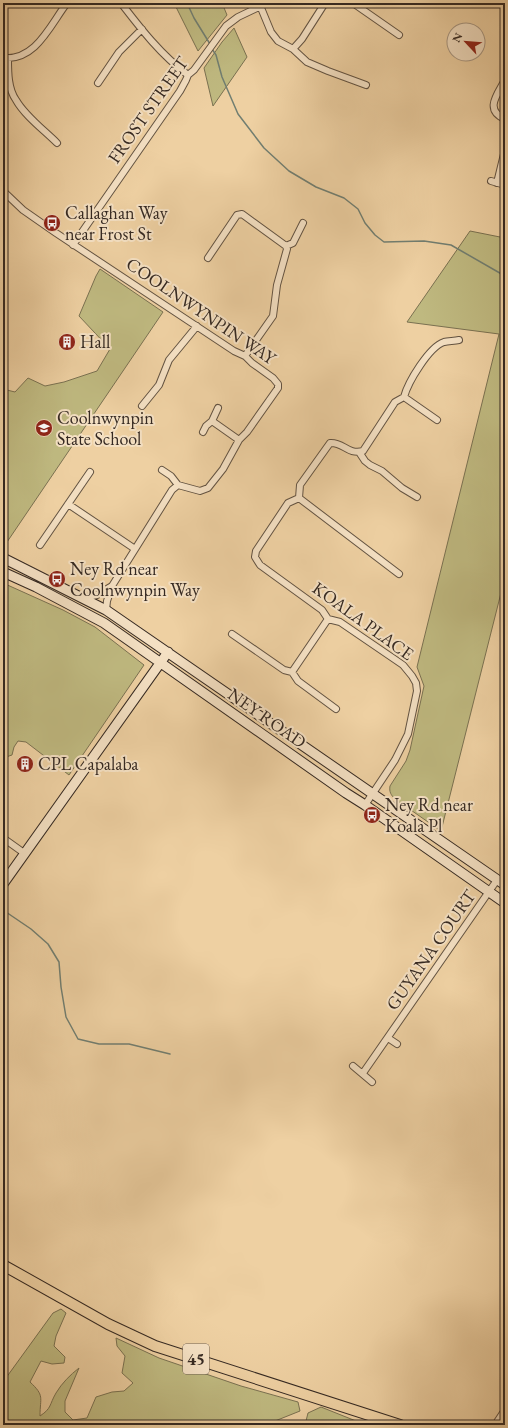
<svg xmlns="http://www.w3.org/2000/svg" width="508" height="1428" viewBox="0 0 508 1428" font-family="'EB Garamond',serif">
	<rect width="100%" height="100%" fill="#eed0a2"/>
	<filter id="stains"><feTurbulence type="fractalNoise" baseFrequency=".005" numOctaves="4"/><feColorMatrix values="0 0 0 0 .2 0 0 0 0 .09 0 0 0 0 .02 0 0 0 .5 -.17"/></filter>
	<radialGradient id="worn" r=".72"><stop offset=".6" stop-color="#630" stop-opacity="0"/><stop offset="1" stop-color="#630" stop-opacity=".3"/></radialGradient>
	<!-- green -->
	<path fill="#bfb980" stroke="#7a7151" d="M174 3H222L227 15 198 51Z
		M234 28 247 57 213 106 204 68 222 42Z
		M470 231 505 238V577L441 831 395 799C391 795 389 792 390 786L406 761 410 750 424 686 417 667 499 334 407 322Z
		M100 269 163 312 5 545 3 544V389L15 392 28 378 45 386 64 382 97 371 110 349 79 316 96 276Z
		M3 583 63 610 95 627 144 665 69 775 26 742 18 741 14 747 12 755 6 757 3 762Z
		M61 1309 66 1313 56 1336 54 1346 65 1357 64 1363 52 1364 41 1361 30 1382C45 1396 40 1397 40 1416 52 1408 49 1405 56 1393 62 1383 70 1375 79 1368L65 1401V1412L73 1420 87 1418 96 1397 112 1392 124 1391 133 1383 122 1373 125 1356 117 1346 116 1338 159 1358 241 1386 298 1402 300 1411 265 1425H3V1382L53 1313Z
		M321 1407 366 1425H305L308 1413Z"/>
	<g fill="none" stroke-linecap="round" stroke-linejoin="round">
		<!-- stream -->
		<path stroke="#717e71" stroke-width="1.5" d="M187 3 194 18 210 44
			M212 49 216 55 222 77 238 114 264 148 289 171 316 187 344 198 358 209 365 223 375 235 384 242 424 241 451 245 505 276
			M3 910 31 929 48 944 59 962 61 987 66 1017 78 1039 99 1044H129L170 1054"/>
		<!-- street casing -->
		<g stroke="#635342" stroke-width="8">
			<path id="street" d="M121 3C141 29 161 55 188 75
				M259 3 271 32 278 41 293 49 307 62 328 71 366 85
				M353 3 399 35
				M293 49 302 39 325 3
				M3 58C36 61 50 25 67 3
				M8 58C8 72 8 89 16 100 25 116 44 130 57 143
				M505 80C497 95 484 110 505 119
				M98 83 119 52 142 29
				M491 181 505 185
				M497 183 505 150
				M3 191 23 210 56 233 234 351 245 356 252 363 273 378 278 384V388L247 432 239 440 223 469 208 488 200 491 178 485 172 490 112 586 107 601 106 610
				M73 245 180 91 186 80 188 75 194 70 226 26 238 17 261 6
				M286 246 293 243 303 223
				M208 258 237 215 242 214 286 246 287 249 277 285 273 316 245 356
				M404 397 437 420
				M142 406 159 385 169 360 197 326
				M212 421 239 440
				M203 432 206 426 212 421 218 408
				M359 452 365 461 370 465 382 471 402 488 417 497
				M162 470 171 476 178 485
				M299 498 399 574
				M68 504 135 549
				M40 545 90 472
				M83 598 97 595 112 586
				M232 634 284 670 292 672 328 619
				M292 672 298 681 336 709
				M365 805 395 760 408 734 417 691 416 683 412 676 403 665 340 622 328 619 322 610 260 565 255 557 256 551 288 503 299 498 300 485 330 443C344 442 347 455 363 451L395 402 404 397C408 382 429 347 444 342 448 341 454 341 459 340
				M3 838 24 853
				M388 1038 397 1044
				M353 1066 372 1082
				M363 1073 497 880
				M495 1425 505 1410"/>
		</g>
		<!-- secondary casing -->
		<g stroke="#352922" stroke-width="11">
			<path id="secondary" d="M3 558 106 610 505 885
				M3 572 36 587 104 623 346 793 365 805 505 903
				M3 884 168 652"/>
		</g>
		<!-- primary casing -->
		<g stroke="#352922" stroke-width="12">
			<path id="primary" d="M3 1265 108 1324 155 1346 400 1425"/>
		</g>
		<!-- street -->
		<use href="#street" stroke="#f4e0c3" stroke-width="6"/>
		<!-- secondary -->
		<use href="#secondary" stroke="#f4e0c3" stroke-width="9"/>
		<!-- primary -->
		<use href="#primary" stroke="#eed0a2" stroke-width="10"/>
	</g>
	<!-- icons -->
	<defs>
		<g id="bus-disc" transform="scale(0.9)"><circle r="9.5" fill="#8f2418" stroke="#f4e0c3"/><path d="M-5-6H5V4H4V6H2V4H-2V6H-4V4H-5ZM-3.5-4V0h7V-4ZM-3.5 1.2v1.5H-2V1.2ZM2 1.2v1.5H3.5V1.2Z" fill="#fff"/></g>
		<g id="building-disc" transform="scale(0.9)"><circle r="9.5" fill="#8f2418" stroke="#f4e0c3"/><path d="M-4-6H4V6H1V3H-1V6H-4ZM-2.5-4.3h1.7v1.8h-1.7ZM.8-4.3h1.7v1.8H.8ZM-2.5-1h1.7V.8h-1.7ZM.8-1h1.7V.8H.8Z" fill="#fff"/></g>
		<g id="school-disc" transform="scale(0.9)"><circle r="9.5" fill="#8f2418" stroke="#f4e0c3"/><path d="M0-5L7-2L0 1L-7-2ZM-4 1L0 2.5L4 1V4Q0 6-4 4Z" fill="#fff"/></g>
	</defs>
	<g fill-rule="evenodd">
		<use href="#bus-disc" x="52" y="223"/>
		<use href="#building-disc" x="67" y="342"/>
		<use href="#school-disc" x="44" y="428"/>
		<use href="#bus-disc" x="57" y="579"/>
		<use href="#building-disc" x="25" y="764"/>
		<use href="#bus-disc" x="372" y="815"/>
	</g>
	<g text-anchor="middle" stroke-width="4" stroke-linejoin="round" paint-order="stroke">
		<!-- shield labels -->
		<rect fill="#f4e0c3" stroke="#6e6052" stroke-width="1" x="183" y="1344" width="26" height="30" rx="3"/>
		<g font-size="17" font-weight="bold" fill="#352922">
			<text x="196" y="1365">45</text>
		</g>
		<!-- street labels -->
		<g font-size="18" fill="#352922" stroke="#f4e0c3">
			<text transform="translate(148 110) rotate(-55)" y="6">FROST STREET</text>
			<text transform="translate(201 311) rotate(34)" y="6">COOLNWYNPIN WAY</text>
			<text transform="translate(363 621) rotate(36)" y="6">KOALA PLACE</text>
			<text transform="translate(267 718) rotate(35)" y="6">NEY ROAD</text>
			<text transform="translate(431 950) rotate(-55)" y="6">GUYANA COURT</text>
		</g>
		<!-- poi labels -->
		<g font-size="18" fill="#352922" stroke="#f4e0c3" text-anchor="start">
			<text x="65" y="219">Callaghan Way<tspan x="65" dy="21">near Frost St</tspan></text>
			<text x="80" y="348">Hall</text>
			<text x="57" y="424">Coolnwynpin<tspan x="57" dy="21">State School</tspan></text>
			<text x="70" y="575">Ney Rd near<tspan x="70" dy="21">Coolnwynpin Way</tspan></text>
			<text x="38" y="770">CPL Capalaba</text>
			<text x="385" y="811">Ney Rd near<tspan x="385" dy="21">Koala Pl</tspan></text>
		</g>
	</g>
	<!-- margin -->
	<rect width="508" height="1428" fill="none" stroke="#eed0a2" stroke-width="16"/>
	<rect x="4" y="4" width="500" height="1420" fill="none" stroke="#352922" stroke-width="2"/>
	<rect x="8" y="8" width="492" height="1412" fill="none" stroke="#352922"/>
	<!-- north arrow -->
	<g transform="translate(466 42) rotate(296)"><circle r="19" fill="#f4e0c3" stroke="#a89783"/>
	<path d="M0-3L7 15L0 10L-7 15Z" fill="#8f2418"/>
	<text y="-6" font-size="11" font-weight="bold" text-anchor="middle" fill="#352922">N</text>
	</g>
	<rect width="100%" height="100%" filter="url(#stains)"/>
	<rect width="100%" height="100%" fill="url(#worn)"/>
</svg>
